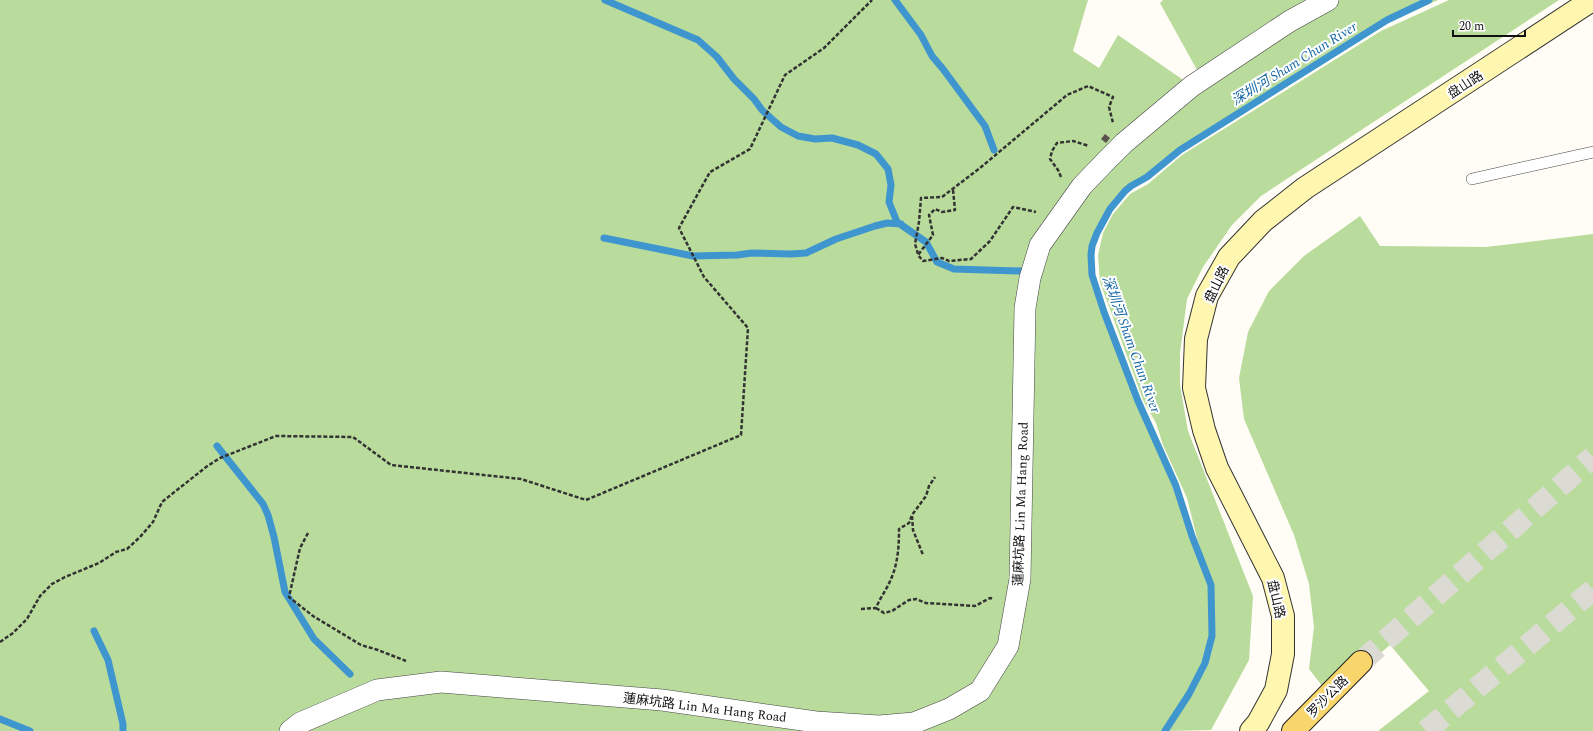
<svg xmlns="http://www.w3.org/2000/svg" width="1593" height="731" viewBox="0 0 1593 731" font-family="Spectral,'Noto Sans SC',serif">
	<rect width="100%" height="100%" fill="#fffdf5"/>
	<!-- forest -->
	<path fill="#b9dc9c" d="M0 0H1088L1073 51 1099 68 1118 35 1192 86 1202 79 1160 3 1163 0H1438L1368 32 1180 150 1143 180 1125 191 1109 211 1096 236 1091 255 1095 282 1128 373 1182 501 1211 585 1213 621 1210 650 1203 670 1165 731H0Z
		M1449 0H1559L1261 196 1232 225 1203 267 1187 299 1180 353V385L1188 431 1253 596 1249 660 1211 730 1168 731 1204 671 1212 651 1214 623 1212 585 1197 538 1187 498 1163 445 1156 423 1143 400 1100 282 1098 255 1103 233 1113 214 1130 194 1148 184 1182 155 1381 31Z
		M1360 216 1380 246 1486 247 1593 234V731H1378L1429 691 1390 645 1330 696 1309 669 1314 627 1309 584 1294 535 1244 419 1239 378 1248 332 1269 291 1304 256Z"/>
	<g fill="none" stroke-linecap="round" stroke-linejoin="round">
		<!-- stream -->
		<path stroke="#3f96cf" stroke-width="7" d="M605 0 698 40 717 57 734 79 754 99 762 110 781 127 798 136 815 139 832 138 858 145 876 154 888 169 891 185 889 202 897 222 926 242 937 262 954 269 1022 271
			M895 0 921 35 932 56 943 69 985 126 994 150
			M604 238 693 256 737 255 752 253 791 254 806 253 836 239 875 226 887 223 901 224
			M217 446 263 504 268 515 274 537 285 592 314 639 350 674
			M94 631 108 660 123 724V731
			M0 719 30 731
			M1165 731 1189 694 1205 663 1212 636 1211 585 1192 536 1176 486 1138 401 1104 312 1092 275 1091 255 1092 246 1097 233 1110 209 1125 191 1131 186 1147 177 1180 150 1387 20 1429 0"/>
	</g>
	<!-- building -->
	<path fill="#5a524d" d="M1105 134 1110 138 1106 143 1101 139Z"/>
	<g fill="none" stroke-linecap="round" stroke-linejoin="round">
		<!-- primary-tunnel -->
		<path stroke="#dbdad3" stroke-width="22" stroke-dasharray="22 11" stroke-linecap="butt" d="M1361 662 1593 457
			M1426 731 1593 590"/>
		<!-- lane casing -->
		<g stroke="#444" stroke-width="12">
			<path id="lane" d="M1472 179 1593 152"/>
		</g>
		<!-- street casing -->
		<g stroke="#444" stroke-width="22">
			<path id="street" d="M290 731 300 723 377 690 441 682 662 700 816 722 879 726 914 723 949 709 980 691 1008 646 1020 579 1025 308 1030 278 1040 245 1082 186 1106 161 1124 143 1192 86 1290 21 1328 0"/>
		</g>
		<!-- secondary casing -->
		<g stroke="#333" stroke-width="24">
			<path id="secondary" d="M1251 731 1258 723 1276 690 1283 654V616L1273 578 1217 468 1204 430 1194 388 1196 339 1207 296 1229 257 1263 221 1305 188 1592 0"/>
		</g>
		<!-- primary casing -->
		<g stroke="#222" stroke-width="24">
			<path id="primary" d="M1293 731 1361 662"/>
		</g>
		<!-- path -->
		<path stroke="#333" stroke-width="2.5" stroke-dasharray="4 2" stroke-linecap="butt" d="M1061 177 1058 170 1050 159 1052 151 1057 143 1073 141 1089 146
			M953 190 955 210 942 212 935 209 929 215 933 235 918 255 923 261 942 258 949 261 971 259 990 241 1013 207 1036 212
			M918 254 915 244 919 222 921 198 942 197 980 168 1067 95 1088 86 1113 97 1109 107 1113 123
			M912 516 913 530 923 555
			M308 533 300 548 289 597 313 616 361 645 378 650 406 661
			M876 608 884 613 892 611 909 600 916 599 926 603 975 606 990 598 994 599
			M861 609 876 608C880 598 887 589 891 579 898 563 899 546 899 529L909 523 912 515 926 496 929 486 935 477
			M0 642 13 633 27 619 40 596 52 584 65 577 99 563 116 552 127 549 140 537 153 522 162 502 206 467 220 458 276 436 353 437 391 465 521 479 586 500 741 435 748 328 704 277 679 228 710 172 750 149 785 75 824 48 872 0"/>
		<!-- lane -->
		<use href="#lane" stroke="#fff" stroke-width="11"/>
		<!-- street -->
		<use href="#street" stroke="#fff" stroke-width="21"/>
		<!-- secondary -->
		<use href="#secondary" stroke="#fff6b0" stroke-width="22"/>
		<!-- primary -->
		<use href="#primary" stroke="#f9d66b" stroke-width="22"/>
	</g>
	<g text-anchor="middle" stroke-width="4" stroke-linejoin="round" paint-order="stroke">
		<!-- street labels -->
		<g font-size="13" fill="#111" stroke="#fff">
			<text transform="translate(1465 84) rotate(-33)" y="5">盘山路</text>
			<text transform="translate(1216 284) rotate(-64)" y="5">盘山路</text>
			<text transform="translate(1020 504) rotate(-88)" y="5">蓮麻坑路 Lin Ma Hang Road</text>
			<text transform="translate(1277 599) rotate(77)" y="5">盘山路</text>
			<text transform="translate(1327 696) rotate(-45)" y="5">罗沙公路</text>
			<text transform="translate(705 707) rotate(7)" y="5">蓮麻坑路 Lin Ma Hang Road</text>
		</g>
		<!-- water labels -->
		<g font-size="14" font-style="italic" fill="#1768a6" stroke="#fff">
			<text transform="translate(1294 63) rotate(-32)" y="5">深圳河 Sham Chun River</text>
			<text transform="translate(1132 344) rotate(70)" y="5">深圳河 Sham Chun River</text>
		</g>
	</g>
	<!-- scale -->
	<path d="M1453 30v6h72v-6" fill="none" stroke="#111111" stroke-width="2"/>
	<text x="1459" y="30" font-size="12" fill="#111111" stroke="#ffffff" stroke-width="3" paint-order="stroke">20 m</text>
</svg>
